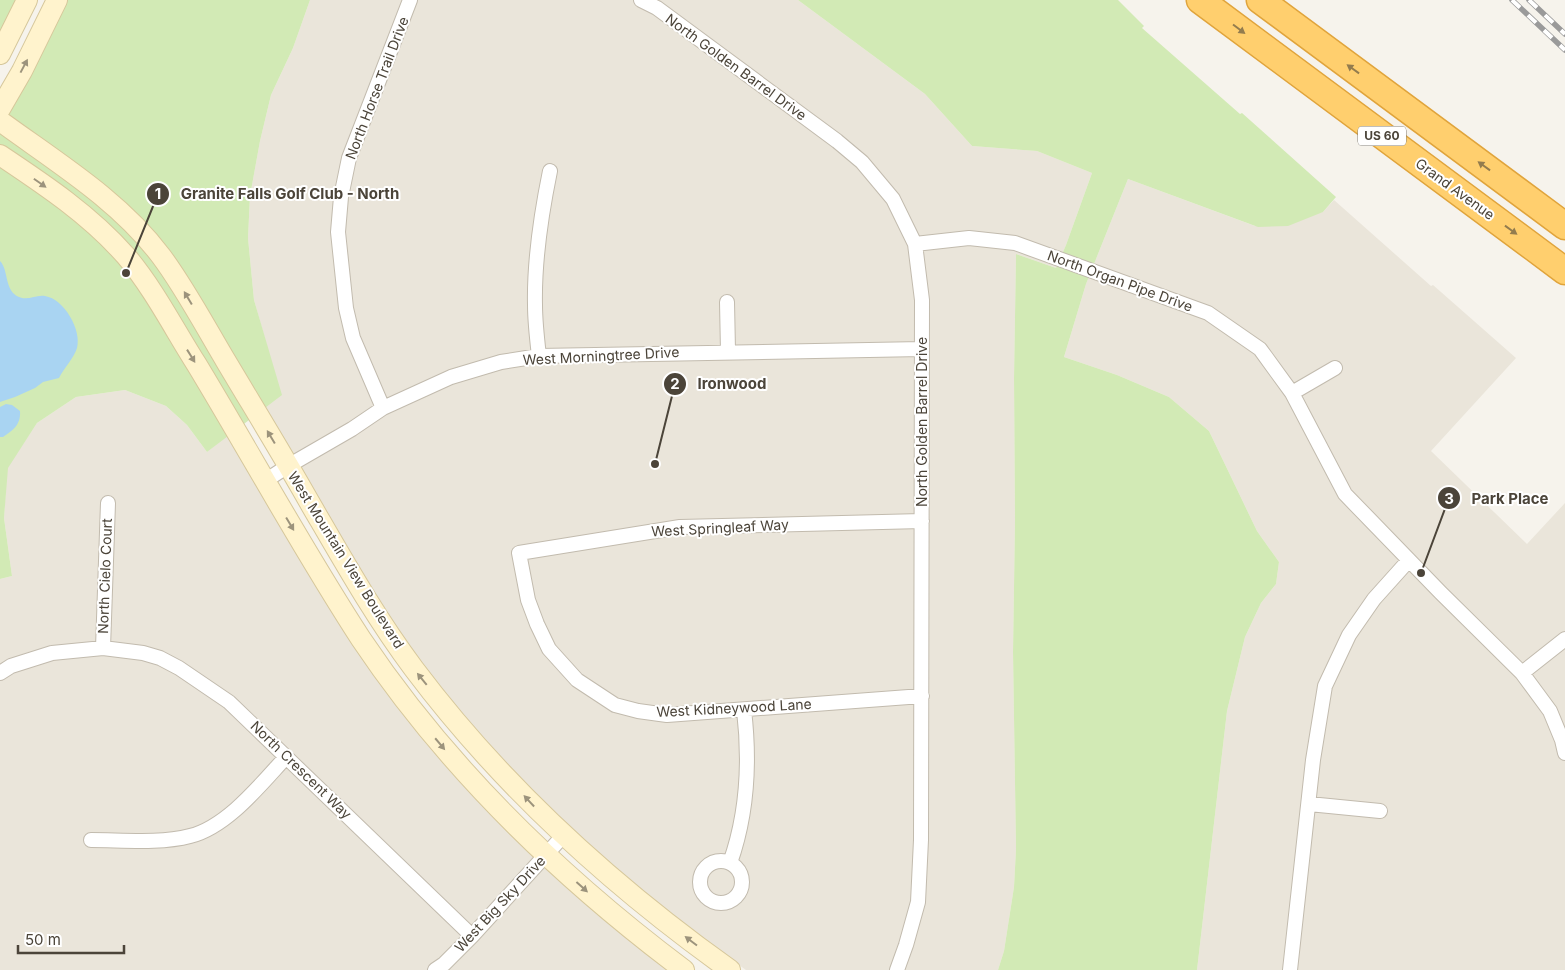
<svg xmlns="http://www.w3.org/2000/svg" width="1565" height="970" viewBox="0 0 1565 970" font-family="Inter,sans-serif">
	<rect width="100%" height="100%" fill="#f6f3ec"/>
	<!-- residential -->
	<path fill="#eae5da" d="M310 0H798L925 94 972 146 1037 151 1092 173 1066 245 1056 268 1016 254 1014 378 1015 521 1013 652 1016 849 1014 887 1004 951 998 970H746L666 912 601 859 521 782 470 726 411 650 334 528 263 408 267 346 254 300 248 238 250 196 260 141 271 95 293 48Z
		M1128 179 1255 226 1323 212 1334 200 1431 286 1433 285 1516 358 1431 451 1527 544 1565 503V970H1197L1227 711 1245 637 1261 603 1276 584 1279 562 1257 531 1209 431 1169 397 1117 375 1064 357 1086 284Z
		M125 390 166 406 187 425 207 452 229 434 406 713 671 970H0V579L12 576 4 518 7 468 37 423 76 397Z"/>
	<!-- green -->
	<path fill="#d2eab5" d="M0 0H19L0 36Z
		M66 0H310L293 48 271 95 260 141 250 196 248 238 254 300 282 395 207 452 187 425 166 406 125 390 76 397 37 423 8 468 4 518 12 576 0 579V123Z
		M798 0H1118L1144 26 1142 28 1240 114 1242 113 1336 197 1323 212 1288 226 1258 227 1128 179 1086 284 1064 357 1117 375 1169 397 1209 431 1257 531 1279 562 1276 584 1261 603 1245 637 1227 711 1197 970H998L1004 951 1014 887 1016 849 1013 652 1015 521 1014 378 1016 254 1056 268 1066 245 1092 173 1037 151 972 146 925 94Z"/>
	<!-- water -->
	<path fill="#a9d4f2" d="M0 261C9 270 4 291 19 297 28 301 37 294 45 296 64 299 82 330 77 348 74 358 64 368 59 378L43 382 35 388 15 397 0 402Z
		M6 404 12 405 20 411C21 425 13 430 3 437H0V407Z"/>
	<g fill="none" stroke-linecap="round" stroke-linejoin="round">
		<!-- street casing -->
		<g stroke="#c2bbae" stroke-width="16">
			<path id="street" d="M641 0 657 8 837 141 862 162 893 199 915 244 922 300 921 840 918 902 906 945 897 970
				M915 244 969 238 1015 243 1208 313 1260 349 1292 393 1345 494 1441 593 1522 673 1550 711 1562 740 1565 753
				M727 302 728 351
				M539 356C537 339 535 322 535 305 534 260 541 215 550 171
				M1292 393 1335 368
				M383 408 353 338 346 308 338 232 341 197 349 158 410 0
				M265 481 288 466 352 429 383 408 451 377 501 362 539 356 922 349
				M103 648 108 503
				M0 673 11 666 52 653 103 648 143 653 160 658 179 668 229 702 472 936
				M1522 673 1565 639
				M922 696 667 715 638 711 615 705 577 680 549 649 537 624 528 600 519 553 680 527 922 521
				M1309 804 1380 811
				M91 840C122 840 160 844 190 836 227 827 261 784 286 757
				M700 882a21 21 0 1 1 42 0a21 21 0 1 1-42 0Z
				M730 863C747 815 750 761 744 710
				M435 970 444 964 472 936 563 836
				M1290 970 1313 760 1325 686 1349 635 1374 599 1409 560"/>
		</g>
		<!-- secondary casing -->
		<g stroke="#d6c79b" stroke-width="22">
			<path id="secondary" d="M0 54 27 0
				M0 109 22 71 57 0
				M0 121C56 162 119 200 161 256 185 288 206 328 227 363 255 410 284 457 311 505 343 560 375 617 414 669 502 786 611 885 730 970
				M0 155C45 185 90 215 126 256 154 289 174 329 197 365 252 456 303 550 361 639 448 769 560 877 684 970"/>
		</g>
		<!-- highway casing -->
		<g stroke="#e0a43c" stroke-width="29">
			<path id="highway" d="M1200 0 1565 271
				M1260 0 1565 226"/>
		</g>
		<!-- street -->
		<use href="#street" stroke="#fff" stroke-width="14"/>
		<!-- secondary -->
		<use href="#secondary" stroke="#fff3cd" stroke-width="20"/>
		<!-- highway -->
		<use href="#highway" stroke="#ffcf6e" stroke-width="26"/>
		<!-- rail casing -->
		<g stroke="#9a9a9a" stroke-width="5.5">
			<path id="rail" d="M1512 0 1565 50
				M1529 0 1565 34"/>
		</g>
		<!-- rail -->
		<use href="#rail" stroke="#fff" stroke-width="4" stroke-dasharray="11" stroke-linecap="butt"/>
	</g>
	<!-- one-way arrows -->
	<defs><path id="oneway-solid" d="M-6-.8H1V-3.2L6.5 0L1 3.2V.8H-6Z" transform="scale(1.25)"/></defs>
	<g fill="#937c4e">
		<use href="#oneway-solid" transform="translate(1239 29) rotate(37)"/>
		<use href="#oneway-solid" transform="translate(1353 69) rotate(-144)"/>
		<use href="#oneway-solid" transform="translate(1484 166) rotate(-144)"/>
		<use href="#oneway-solid" transform="translate(1511 230) rotate(36)"/>
	</g>
	<g fill="#9c937c">
		<use href="#oneway-solid" transform="translate(24 66) rotate(-62)"/>
		<use href="#oneway-solid" transform="translate(40 183) rotate(35)"/>
		<use href="#oneway-solid" transform="translate(188 298) rotate(-121)"/>
		<use href="#oneway-solid" transform="translate(191 356) rotate(58)"/>
		<use href="#oneway-solid" transform="translate(271 437) rotate(-121)"/>
		<use href="#oneway-solid" transform="translate(290 524) rotate(59)"/>
		<use href="#oneway-solid" transform="translate(422 679) rotate(-129)"/>
		<use href="#oneway-solid" transform="translate(440 744) rotate(50)"/>
		<use href="#oneway-solid" transform="translate(529 801) rotate(-133)"/>
		<use href="#oneway-solid" transform="translate(582 887) rotate(42)"/>
		<use href="#oneway-solid" transform="translate(691 941) rotate(-143)"/>
	</g>
	<g text-anchor="middle" stroke-width="4" stroke-linejoin="round" paint-order="stroke">
		<!-- shield labels -->
		<rect fill="#fff" stroke="#817c74" stroke-width="1" x="1358" y="126.5" width="48" height="19" rx="4"/>
		<g font-size="12" font-weight="bold" fill="#4b4439">
			<text x="1382" y="140">US 60</text>
		</g>
		<!-- street labels -->
		<g font-size="14" fill="#4b4439" stroke="#fff">
			<text transform="translate(736 67) rotate(36)" y="5">North Golden Barrel Drive</text>
			<text transform="translate(377 88) rotate(-69)" y="5">North Horse Trail Drive</text>
			<text transform="translate(1455 189) rotate(36)" y="5">Grand Avenue</text>
			<text transform="translate(1120 281) rotate(20)" y="5">North Organ Pipe Drive</text>
			<text transform="translate(601 356) rotate(-3)" y="5">West Morningtree Drive</text>
			<text transform="translate(922 422) rotate(-90)" y="5">North Golden Barrel Drive</text>
			<text transform="translate(720 528) rotate(-3)" y="5">West Springleaf Way</text>
			<text transform="translate(346 560) rotate(58)" y="5">West Mountain View Boulevard</text>
			<text transform="translate(105 576) rotate(-88)" y="5">North Cielo Court</text>
			<text transform="translate(734 708) rotate(-3)" y="5">West Kidneywood Lane</text>
			<text transform="translate(301 770) rotate(44)" y="5">North Crescent Way</text>
			<text transform="translate(500 904) rotate(-47)" y="5">West Big Sky Drive</text>
		</g>
	</g>
	<!-- callouts -->
	<path fill="none" stroke="#4b4439" stroke-width="2" d="M126 273L158 194M655 464L675 384M1421 573L1449 498"/>
	<g fill="#4b4439" stroke="#fff" stroke-width="2">
		<circle cx="126" cy="273" r="5"/>
		<circle cx="655" cy="464" r="5"/>
		<circle cx="1421" cy="573" r="5"/>
		<circle cx="158" cy="194" r="12"/>
		<circle cx="675" cy="384" r="12"/>
		<circle cx="1449" cy="498" r="12"/>
	</g>
	<g font-size="15" text-anchor="middle" font-weight="bold" fill="#fff">
		<text x="158" y="199">1</text>
		<text x="675" y="389">2</text>
		<text x="1449" y="504">3</text>
	</g>
	<g font-size="15" text-anchor="middle" font-weight="bold" fill="#4b4439" stroke="#fff" stroke-width="4" stroke-linejoin="round" paint-order="stroke">
		<text x="290" y="199">Granite Falls Golf Club - North</text>
		<text x="732" y="389">Ironwood</text>
		<text x="1510" y="504">Park Place</text>
	</g>
	<!-- scale -->
	<path d="M18 945v8h106v-8" fill="none" stroke="#4b4439" stroke-width="2.5"/>
	<text x="25" y="945" font-size="15" fill="#4b4439" stroke="#ffffff" stroke-width="4" paint-order="stroke">50 m</text>
</svg>
